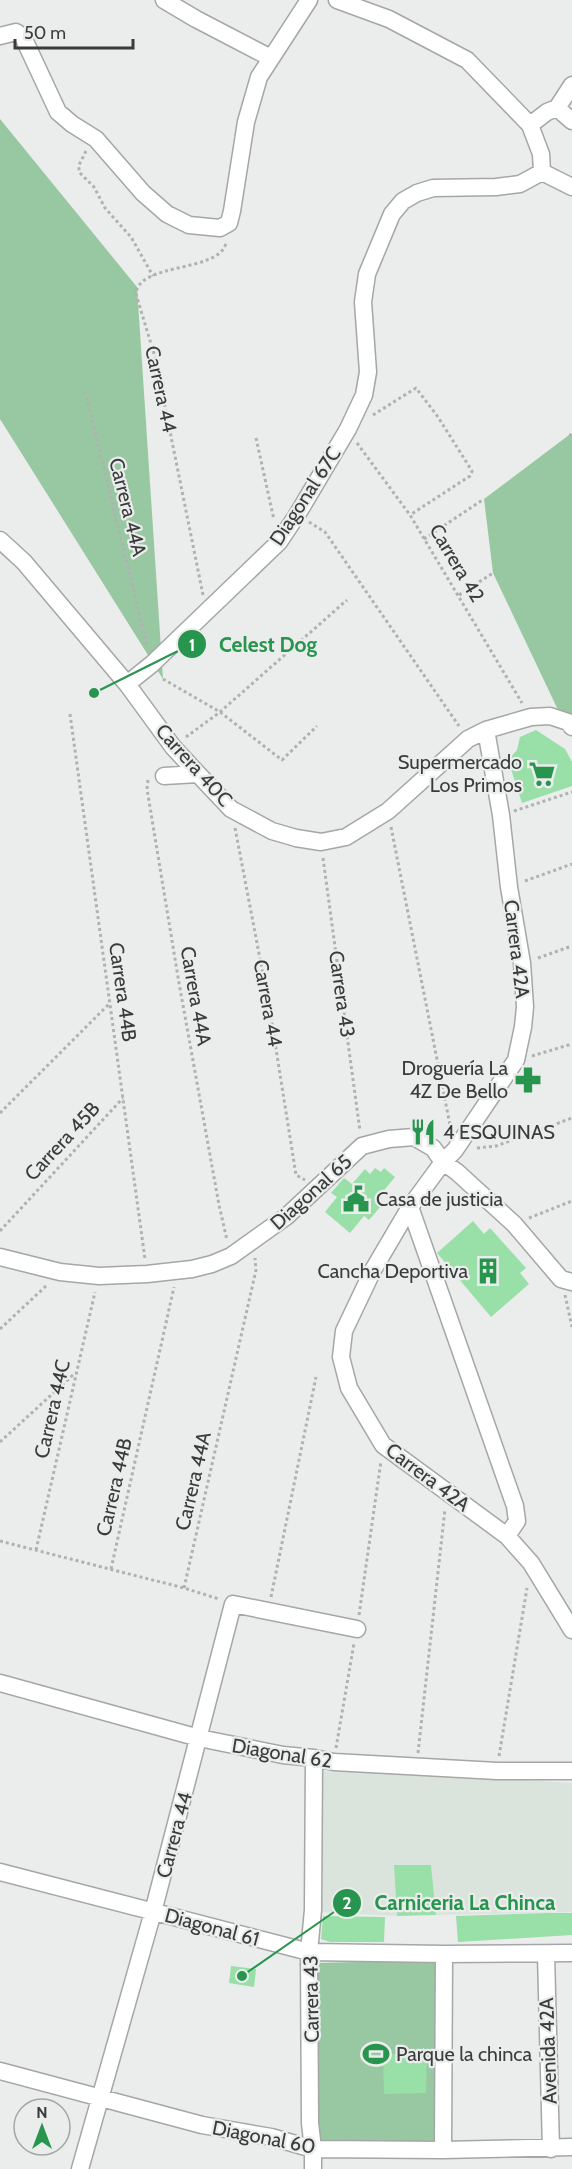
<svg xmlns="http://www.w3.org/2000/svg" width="572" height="2169" viewBox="0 0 572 2169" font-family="Cabin,sans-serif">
	<rect width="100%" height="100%" fill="#eaedeb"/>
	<!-- built -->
	<path fill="#dae4dc" d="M321 1771 496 1778 572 1783V1912L436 1915 431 1866 394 1865 397 1916 320 1912Z"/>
	<!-- green -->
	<path fill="#98c8a2" d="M0 119 137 287 163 679 0 419Z
		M569 435H572V732L568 731 493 573 484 499Z
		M440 1960 436 2145 315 2140V1963Z"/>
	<!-- building -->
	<path fill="#98dfa8" d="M536 730 565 749 572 762V786L522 803 508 760 517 750 520 737Z
		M375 1168 381 1172 384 1168 395 1177 375 1201 381 1206 369 1220 364 1216 350 1233 325 1212 337 1197 331 1193 344 1178 352 1184 365 1169 370 1174Z
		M473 1221 484 1234 490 1228 526 1268 520 1273 529 1284 491 1317 437 1253Z
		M394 1865H431L436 1915 397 1916Z
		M546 1913H572V1935L458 1942 456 1916Z
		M323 1916 385 1917 384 1942H330L321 1939Z
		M231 1966 256 1969 254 1987 229 1983Z
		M383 2054H427L426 2093 384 2094Z"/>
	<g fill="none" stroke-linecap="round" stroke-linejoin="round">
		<!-- minor casing -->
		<g stroke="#a4a7a5" stroke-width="19">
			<path id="minor" d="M164 0 196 19 271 58
				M337 0 389 19 467 60 530 125 541 154 542 172 572 187
				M0 36 16 32 23 37 58 112 72 124 96 139 143 193 167 214 189 225 220 228 229 223 232 211 246 122 259 77 309 0
				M557 108 572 85
				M530 125 547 112 557 108 572 121
				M0 540 24 562 127 684 173 747 198 774 231 809 272 831 296 838 321 842 346 837 388 811 468 739 486 730 531 717 550 716 568 722 572 727
				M127 684 152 664 279 542 297 515 348 429 364 395 368 372 363 302 367 274 392 214 403 201 417 193 433 188 496 187 520 184 542 172
				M486 730 501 815 509 887 522 963 525 1007 523 1027 516 1060 455 1150 443 1162 410 1207 373 1270 344 1331 341 1357 349 1388 383 1445 507 1536 531 1563 572 1630
				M164 776 198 774
				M410 1207 515 1506 517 1521 507 1536
				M0 1257 60 1272 99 1276 147 1274 192 1269 212 1264 231 1256 287 1216 362 1146 389 1139 414 1137 433 1148 443 1162 457 1172 514 1224 561 1279 572 1282
				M0 1683 199 1738 283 1755 314 1758 334 1762 497 1771H572
				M0 1872 309 1952 444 1954 572 1953
				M546 1954 551 2149
				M0 2071 202 2125 271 2137 313 2149 443 2150 572 2147
				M443 2150 444 1954
				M80 2169 153 1912 233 1604 357 1629
				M313 2169V2149L310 2123 309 1952 313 1910 314 1758"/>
		</g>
		<!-- path -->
		<path stroke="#afb2b0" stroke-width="3" stroke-dasharray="3 3" stroke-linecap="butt" d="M86 151 79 165V172L94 187 105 208 131 237 153 276
			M85 391 147 646
			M373 415 416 388 438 417 472 471 470 476 410 515
			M569 435H572
			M256 438 274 520
			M357 443 410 515 522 703
			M309 522 325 532 459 726
			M424 539 484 499
			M203 595 155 357 136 294C138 262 219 273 226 243
			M459 595 493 573
			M163 679 220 712 282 760 317 726
			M70 714 145 1259
			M186 737 220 712 347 600
			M148 780 147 789 179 983 219 1205 227 1240
			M514 811 572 792
			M391 827 451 1130
			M235 828 270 1011 296 1175 305 1180
			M323 858 360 1131
			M525 881 572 864
			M538 958 572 946
			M532 1056 572 1044
			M0 1113 109 1004
			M477 1148 496 1146 572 1118
			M529 1218 572 1201
			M0 1231 123 1098
			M565 1295 572 1327
			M0 1329 47 1285
			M0 1442 74 1374
			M0 1541 184 1588 219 1599
			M36 1550 95 1292
			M111 1569 174 1287
			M184 1588 256 1270 255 1258
			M271 1597 316 1377
			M359 1615 381 1461
			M336 1748 354 1643
			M418 1753 445 1509
			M499 1756 527 1588"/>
		<!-- minor -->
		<use href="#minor" stroke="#fff" stroke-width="16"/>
	</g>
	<!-- icons -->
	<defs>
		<g id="supermarket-bare" transform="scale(2.07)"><path d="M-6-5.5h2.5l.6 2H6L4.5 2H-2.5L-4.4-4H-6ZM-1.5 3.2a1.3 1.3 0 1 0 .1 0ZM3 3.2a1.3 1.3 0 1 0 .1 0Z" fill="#27954e" stroke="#eaedeb" stroke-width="2.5" paint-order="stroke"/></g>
		<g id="pharmacy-bare" transform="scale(2.07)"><path d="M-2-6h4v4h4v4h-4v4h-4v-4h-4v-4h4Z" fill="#27954e" stroke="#eaedeb" stroke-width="2.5" paint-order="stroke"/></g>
		<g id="restaurant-bare" transform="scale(2.07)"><path d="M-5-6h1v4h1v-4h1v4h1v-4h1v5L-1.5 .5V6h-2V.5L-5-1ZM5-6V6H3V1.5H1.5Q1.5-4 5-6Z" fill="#27954e" stroke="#eaedeb" stroke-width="2.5" paint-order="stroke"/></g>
		<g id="civic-bare" transform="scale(2.07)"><path d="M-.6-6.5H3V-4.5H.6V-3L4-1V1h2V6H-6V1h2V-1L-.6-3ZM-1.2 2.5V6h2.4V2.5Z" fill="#27954e" stroke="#eaedeb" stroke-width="2.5" paint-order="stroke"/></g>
		<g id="building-bare" transform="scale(2.07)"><path d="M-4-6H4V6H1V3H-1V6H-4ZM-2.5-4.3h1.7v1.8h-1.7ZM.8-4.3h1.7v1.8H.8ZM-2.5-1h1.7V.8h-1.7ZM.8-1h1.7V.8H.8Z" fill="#27954e" stroke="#eaedeb" stroke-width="2.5" paint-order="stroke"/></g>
		<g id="stadium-bare" transform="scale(2.07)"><path d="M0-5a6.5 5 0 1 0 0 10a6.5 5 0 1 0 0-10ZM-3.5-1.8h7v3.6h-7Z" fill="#27954e" stroke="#eaedeb" stroke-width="2.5" paint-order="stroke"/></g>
	</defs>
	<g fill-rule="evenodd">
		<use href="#supermarket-bare" x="542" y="774"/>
		<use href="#pharmacy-bare" x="528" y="1080"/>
		<use href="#restaurant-bare" x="423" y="1132"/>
		<use href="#civic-bare" x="356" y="1199"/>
		<use href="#building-bare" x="488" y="1271"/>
		<use href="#stadium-bare" x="376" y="2054"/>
	</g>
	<g text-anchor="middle" stroke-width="4.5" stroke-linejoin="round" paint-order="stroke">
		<!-- street labels -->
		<g font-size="20" fill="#3a3b3b" stroke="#eaedeb">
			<text transform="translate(161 389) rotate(78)" y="7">Carrera 44</text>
			<text transform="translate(305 496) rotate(-57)" y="7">Diagonal 67C</text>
			<text transform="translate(128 507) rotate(76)" y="7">Carrera 44A</text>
			<text transform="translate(457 563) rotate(59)" y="7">Carrera 42</text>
			<text transform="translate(194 765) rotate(48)" y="7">Carrera 40C</text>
			<text transform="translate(517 949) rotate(83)" y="7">Carrera 42A</text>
			<text transform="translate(123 992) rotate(82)" y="7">Carrera 44B</text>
			<text transform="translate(342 994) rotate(82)" y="7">Carrera 43</text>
			<text transform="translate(196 996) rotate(80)" y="7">Carrera 44A</text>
			<text transform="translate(268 1003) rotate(80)" y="7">Carrera 44</text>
			<text transform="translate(62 1141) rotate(-47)" y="7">Carrera 45B</text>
			<text transform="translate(311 1192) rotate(-42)" y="7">Diagonal 65</text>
			<text transform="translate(52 1409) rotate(-77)" y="7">Carrera 44C</text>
			<text transform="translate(428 1477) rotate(37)" y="7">Carrera 42A</text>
			<text transform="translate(193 1481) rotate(-77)" y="7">Carrera 44A</text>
			<text transform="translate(114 1487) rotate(-77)" y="7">Carrera 44B</text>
			<text transform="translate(282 1753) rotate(9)" y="7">Diagonal 62</text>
			<text transform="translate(174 1835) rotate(-75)" y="7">Carrera 44</text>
			<text transform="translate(212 1927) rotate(15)" y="7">Diagonal 61</text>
			<text transform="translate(311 1999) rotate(-91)" y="7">Carrera 43</text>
			<text transform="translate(548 2051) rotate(-92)" y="7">Avenida 42A</text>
			<text transform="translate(264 2137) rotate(11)" y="7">Diagonal 60</text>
		</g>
		<!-- poi labels -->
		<g font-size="20" fill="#3a3b3b" stroke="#eaedeb" text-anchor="end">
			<text x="522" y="769">Supermercado<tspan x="522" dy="23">Los Primos</tspan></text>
			<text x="508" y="1075">Droguería La<tspan x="508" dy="23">4Z De Bello</tspan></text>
			<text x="443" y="1139" text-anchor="start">4 ESQUINAS</text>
			<text x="376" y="1206" text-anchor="start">Casa de justicia</text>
			<text x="468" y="1278">Cancha Deportiva</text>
			<text x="396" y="2061" text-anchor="start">Parque la chinca</text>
		</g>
	</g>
	<!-- callouts -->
	<path fill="none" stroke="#27954e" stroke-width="2" d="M94 693L192 644M242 1976L347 1903"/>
	<g fill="#27954e" stroke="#eaedeb" stroke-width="2">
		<circle cx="94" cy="693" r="6"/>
		<circle cx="242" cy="1976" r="6"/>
		<circle cx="192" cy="644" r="15"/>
		<circle cx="347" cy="1903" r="15"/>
	</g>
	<g font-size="18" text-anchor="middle" font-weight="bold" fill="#fff">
		<text x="192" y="651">1</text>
		<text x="347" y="1909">2</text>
	</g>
	<g font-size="21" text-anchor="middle" font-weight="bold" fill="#27954e" stroke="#eaedeb" stroke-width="4.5" stroke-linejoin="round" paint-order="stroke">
		<text x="268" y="652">Celest Dog</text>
		<text x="465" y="1910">Carniceria La Chinca</text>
	</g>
	<!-- north arrow -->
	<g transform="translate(42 2127)"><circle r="28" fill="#eaedeb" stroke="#a4a6a5" stroke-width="1.5"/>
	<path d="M0-4.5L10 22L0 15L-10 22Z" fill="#27954e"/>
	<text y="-9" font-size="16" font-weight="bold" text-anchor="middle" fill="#3a3b3b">N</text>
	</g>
	<!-- scale -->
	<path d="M15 39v9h118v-9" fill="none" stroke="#3a3b3b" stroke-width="3"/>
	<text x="24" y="39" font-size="18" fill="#3a3b3b" stroke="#eaedeb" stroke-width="4.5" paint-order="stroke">50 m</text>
</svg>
